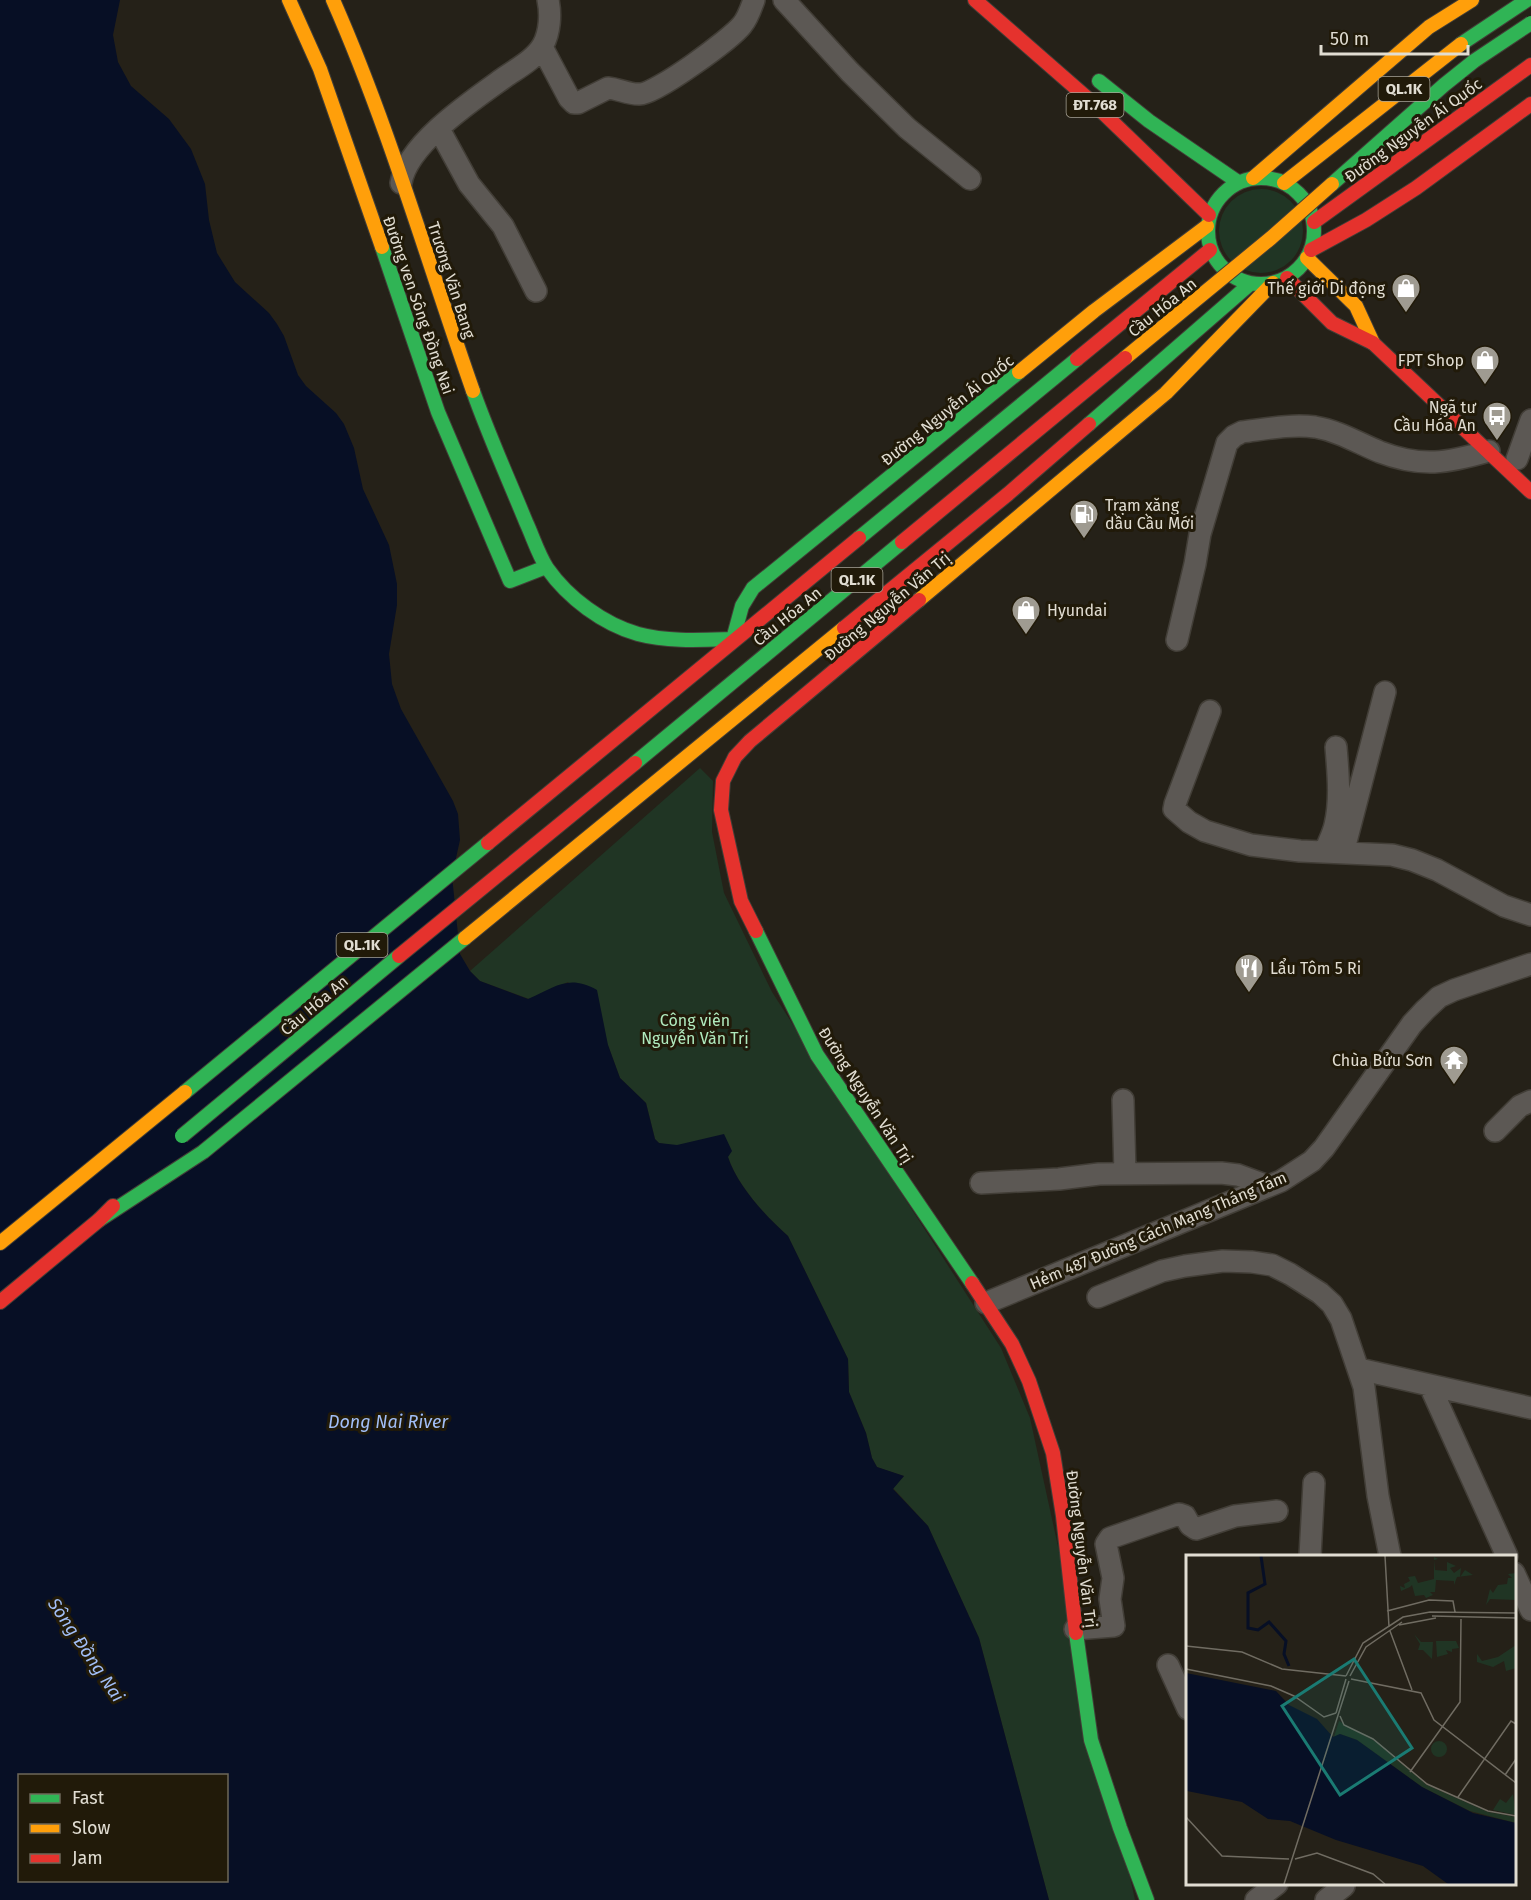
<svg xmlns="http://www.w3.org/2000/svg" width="1531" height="1900" viewBox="0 0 1531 1900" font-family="'Fira Sans',sans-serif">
	<rect width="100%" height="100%" fill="#252118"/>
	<!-- green -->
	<path fill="#203524" d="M1219 231a42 42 0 1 1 84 0a42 42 0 1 1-84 0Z
		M700 768 713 781 712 832 724 893 772 992 1001 1348 1030 1418 1135 1900H1049L979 1638 928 1526 893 1488 904 1476 877 1467 872 1458 866 1433 849 1392 848 1359 788 1236C766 1217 737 1185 728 1157L659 1143 655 1139 646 1103 620 1078 608 1045 568 982 529 999 480 981 470 971Z"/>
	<!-- water -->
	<path fill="#070f25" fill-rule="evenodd" d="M0 0H120L113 35 118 62 131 86 169 119 191 149 205 184 209 220 217 253 235 282 269 313 277 324 284 336 298 375 306 386 336 413 344 424 354 448 363 489 389 545 397 584V605L389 654 392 684 401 709 453 801 458 814 460 840 452 876 460 954 470 971 480 981 528 999C556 987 568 974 597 990L608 1045 620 1078 646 1103 655 1139 659 1143 677 1145 724 1134 732 1151 728 1157C737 1185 766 1217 788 1236L848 1359 849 1392 866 1433 872 1458 877 1467 904 1476 893 1489 928 1526 979 1638 1049 1900H0ZM20 1776H226V1880H20Z"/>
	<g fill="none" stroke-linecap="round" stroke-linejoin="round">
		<!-- street casing -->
		<g stroke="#423e37" stroke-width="24">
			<path id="street" d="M784 0 850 72 907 128 970 179
				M542 47 569 98 574 103H578L608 88C619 89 630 95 640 94 656 94 731 39 742 25 748 18 751 8 754 0
				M439 129 469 184 503 226 536 291
				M401 183C407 144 473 100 505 77 518 68 535 59 543 45 550 32 551 14 548 0
				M1517 459 1531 420
				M1177 640 1195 564 1200 534 1227 443 1234 436 1242 432C1266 429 1291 424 1315 427 1339 431 1358 443 1380 452 1422 468 1447 463 1489 451
				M1210 711 1175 804 1174 809 1189 822 1205 831 1251 845 1300 851 1392 855 1412 860 1437 870 1504 906 1531 915
				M1325 852C1328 843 1333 834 1335 825 1341 800 1338 772 1336 747
				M1343 853 1385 692
				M1123 1100 1125 1173
				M1495 1131 1520 1106 1531 1101
				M981 1183 1059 1179 1099 1174 1221 1173 1238 1175 1268 1186
				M1098 1297 1162 1271 1185 1266 1223 1261 1252 1262 1272 1265 1290 1274 1320 1293 1332 1304 1341 1319 1364 1387 1378 1496 1390 1556
				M986 1303 1281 1181 1312 1161 1324 1148 1412 1024 1425 1010 1439 997 1454 990 1531 964
				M1359 1369 1531 1408
				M1430 1386 1507 1556
				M1310 1556 1314 1483
				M1514 1573 1531 1610
				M1075 1629 1114 1626 1110 1599 1113 1578 1106 1544 1110 1538 1179 1514 1185 1516 1190 1525 1196 1529 1235 1516 1277 1511
				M1168 1665 1188 1709
				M1256 1900 1277 1884
				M1326 1900 1344 1886"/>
		</g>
		<!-- fast casing -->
		<g stroke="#423e37" stroke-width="16">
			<path id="fast" d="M1461 44 1527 0
				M1099 81 1149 121 1238 182
				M1208 231a53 53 0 1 1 106 0a53 53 0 1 1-106 0Z
				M382 247 438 412 510 581 546 567
				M473 391C489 436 508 478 526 522 533 537 538 554 547 568 568 598 603 624 638 634 668 642 701 640 733 639
				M1089 424 1250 284
				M859 538 1077 359
				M733 639 742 606 753 588 1019 372
				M756 931 817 1055 972 1283
				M185 1092 488 843
				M99 1220 203 1152 465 938
				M1076 1633 1091 1740 1120 1828 1147 1900"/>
		</g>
		<!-- slow casing -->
		<g stroke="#423e37" stroke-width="16">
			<path id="slow" d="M289 0 320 69 382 247
				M333 0C389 127 427 260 473 391
				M1253 178 1429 27 1472 0
				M1284 183 1461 44
				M1307 258 1356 306 1373 343
				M1019 372 1094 311 1207 226
				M919 600 1166 393 1273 283
				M465 938 844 628
				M0 1243 185 1092"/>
		</g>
		<!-- jam casing -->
		<g stroke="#423e37" stroke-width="16">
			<path id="jam" d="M975 0 1094 104 1209 215
				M1314 222 1531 65
				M1311 250 1366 220 1416 188 1531 104
				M1287 278 1332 323 1373 343 1531 492
				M1077 359 1210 250
				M844 628 1008 494 1089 424
				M488 843 859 538
				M756 931 741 901 721 810 723 781 735 757 750 741 919 600
				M972 1283 1012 1344 1029 1381 1053 1453 1063 1516 1076 1633
				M0 1302 99 1220 113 1206"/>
		</g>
		<!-- street -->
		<use href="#street" stroke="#5c5854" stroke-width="21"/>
		<!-- fast -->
		<use href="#fast" stroke="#30b455" stroke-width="14"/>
		<!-- slow -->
		<use href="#slow" stroke="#ff9f0a" stroke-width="14"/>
		<!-- jam -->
		<use href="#jam" stroke="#e5322d" stroke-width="14"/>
		<!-- fast-bridge casing -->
		<g stroke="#423e37" stroke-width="16" stroke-linecap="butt">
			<path id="fast-bridge" d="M1332 184 1444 85 1474 61 1531 23
				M635 763 902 542
				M182 1136 399 956"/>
		</g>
		<!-- slow-bridge casing -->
		<g stroke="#423e37" stroke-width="16" stroke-linecap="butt">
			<path id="slow-bridge" d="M1125 358 1271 238 1332 184"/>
		</g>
		<!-- jam-bridge casing -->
		<g stroke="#423e37" stroke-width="16" stroke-linecap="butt">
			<path id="jam-bridge" d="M902 542 1125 358
				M399 956 635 763"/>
		</g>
		<!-- fast-bridge -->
		<use href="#fast-bridge" stroke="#30b455" stroke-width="14"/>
		<!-- slow-bridge -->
		<use href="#slow-bridge" stroke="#ff9f0a" stroke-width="14"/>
		<!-- jam-bridge -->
		<use href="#jam-bridge" stroke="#e5322d" stroke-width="14"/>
	</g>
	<!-- icons -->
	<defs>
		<g id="shop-pin" transform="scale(1.5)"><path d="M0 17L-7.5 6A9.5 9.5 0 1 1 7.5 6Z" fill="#9f9b91" stroke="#211a09"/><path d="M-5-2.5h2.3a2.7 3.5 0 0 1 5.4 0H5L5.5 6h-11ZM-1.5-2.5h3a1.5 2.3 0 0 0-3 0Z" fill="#fff"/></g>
		<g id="bus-pin" transform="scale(1.5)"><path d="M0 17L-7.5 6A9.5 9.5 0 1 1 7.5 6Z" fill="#9f9b91" stroke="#211a09"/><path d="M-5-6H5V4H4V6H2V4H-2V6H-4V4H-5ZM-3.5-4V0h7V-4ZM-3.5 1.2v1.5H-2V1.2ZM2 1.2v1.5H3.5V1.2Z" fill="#fff"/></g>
		<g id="fuel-pin" transform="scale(1.5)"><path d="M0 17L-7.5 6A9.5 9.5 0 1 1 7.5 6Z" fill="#9f9b91" stroke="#211a09"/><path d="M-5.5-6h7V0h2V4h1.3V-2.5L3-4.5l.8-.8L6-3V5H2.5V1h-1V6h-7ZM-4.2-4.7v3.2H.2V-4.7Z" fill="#fff"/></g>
		<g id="restaurant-pin" transform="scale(1.5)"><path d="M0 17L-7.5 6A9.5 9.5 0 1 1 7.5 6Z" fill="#9f9b91" stroke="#211a09"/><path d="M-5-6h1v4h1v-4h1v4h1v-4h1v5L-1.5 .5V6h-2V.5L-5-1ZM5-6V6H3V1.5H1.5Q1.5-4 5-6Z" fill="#fff"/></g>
		<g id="temple-pin" transform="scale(1.5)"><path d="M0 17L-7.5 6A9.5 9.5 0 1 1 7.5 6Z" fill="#9f9b91" stroke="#211a09"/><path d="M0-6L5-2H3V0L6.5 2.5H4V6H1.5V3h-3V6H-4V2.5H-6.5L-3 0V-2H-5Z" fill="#fff"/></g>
	</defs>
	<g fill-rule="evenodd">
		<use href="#shop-pin" x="1406" y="288"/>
		<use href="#shop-pin" x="1485" y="360"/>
		<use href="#bus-pin" x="1497" y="416"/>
		<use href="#fuel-pin" x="1084" y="514"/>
		<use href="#shop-pin" x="1026" y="610"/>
		<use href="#restaurant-pin" x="1249" y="968"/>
		<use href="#temple-pin" x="1454" y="1060"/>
	</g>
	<g text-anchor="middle" stroke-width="6" stroke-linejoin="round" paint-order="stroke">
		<!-- shield labels -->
		<g fill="#211a09" stroke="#a7a296" stroke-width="1.5">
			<rect x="1378.5" y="77" width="51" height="24" rx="4.5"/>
			<rect x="1066.5" y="93" width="57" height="24" rx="4.5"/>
			<rect x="831.5" y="568" width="51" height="24" rx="4.5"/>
			<rect x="336.5" y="933" width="51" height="24" rx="4.5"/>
		</g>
		<g font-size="15" font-weight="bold" fill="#e1ddd2">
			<text x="1404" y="94">QL.1K</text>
			<text x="1095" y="110">ĐT.768</text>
			<text x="857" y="585">QL.1K</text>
			<text x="362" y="950">QL.1K</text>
		</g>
		<!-- street labels -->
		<g font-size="16" fill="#e1ddd2" stroke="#211a09">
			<text transform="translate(1413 130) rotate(-36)" y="6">Đường Nguyễn Ái Quốc</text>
			<text transform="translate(452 280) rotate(72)" y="6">Trương Văn Bang</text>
			<text transform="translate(419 305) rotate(71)" y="6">Đường ven Sông Đồng Nai</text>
			<text transform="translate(1162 307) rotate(-39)" y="6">Cầu Hóa An</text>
			<text transform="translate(947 410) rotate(-39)" y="6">Đường Nguyễn Ái Quốc</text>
			<text transform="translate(887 606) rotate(-40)" y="6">Đường Nguyễn Văn Trị</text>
			<text transform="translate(787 616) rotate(-39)" y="6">Cầu Hóa An</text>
			<text transform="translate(314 1005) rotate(-40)" y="6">Cầu Hóa An</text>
			<text transform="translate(866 1095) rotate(57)" y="6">Đường Nguyễn Văn Trị</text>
			<text transform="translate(1158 1230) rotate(-23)" y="6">Hẻm 487 Đường Cách Mạng Tháng Tám</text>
			<text transform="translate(1082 1549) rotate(83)" y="6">Đường Nguyễn Văn Trị</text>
		</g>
		<!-- poi labels -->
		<g font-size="16" fill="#e1ddd2" stroke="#211a09" text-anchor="end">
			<text x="1385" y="294">Thế giới Di động</text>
			<text x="1464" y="366">FPT Shop</text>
			<text x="1476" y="413">Ngã tư<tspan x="1476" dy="18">Cầu Hóa An</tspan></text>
			<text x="1105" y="511" text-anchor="start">Trạm xăng<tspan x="1105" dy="18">dầu Cầu Mới</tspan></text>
			<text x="1047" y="616" text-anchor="start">Hyundai</text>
			<text x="1270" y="974" text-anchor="start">Lẩu Tôm 5 Ri</text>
			<text x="1433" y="1066">Chùa Bửu Sơn</text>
		</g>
		<!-- park labels -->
		<g font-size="16" fill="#b0eabe" stroke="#211a09">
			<text x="695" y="1026">Công viên<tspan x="695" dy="18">Nguyễn Văn Trị</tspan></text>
		</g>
		<!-- water labels -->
		<g font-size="18" font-style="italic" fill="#a1bef6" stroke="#211a09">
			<text x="388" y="1428">Dong Nai River</text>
			<text transform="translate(86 1650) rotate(56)" y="6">Sông Đồng Nai</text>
		</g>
	</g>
	<!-- overview -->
	<g transform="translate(1186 1555)">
		<rect width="330" height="330" fill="#252118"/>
		<path d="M248 2 252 4 248 5 249 15 261 16V7L270 11 264 13 268 18 275 13 274 22 279 15 287 20 271 22 268 30V26L250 25 249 37H244L247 40 240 43 238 40 229 41 226 30 224 32 215 36 214 31 219 33 218 29 224 26 222 22 229 21 232 28 248 24ZM330 18V45L304 44 300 50 304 34 307 38 312 30 321 29 322 23H326L322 19ZM228 79 235 87H247L246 104 237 95H232L234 89ZM250 86H270L273 93 266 94V97L260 95 262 99 251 102ZM330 90V113L320 116 318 106 307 112 291 107V99L296 106 312 102ZM153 166 190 187 241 230 302 257 330 262V268L284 256 236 232 171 185 154 179 148 182ZM245 194a8 8 0 1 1 16 0a8 8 0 1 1-16 0ZM327 239 330 260 307 255 314 244 320 248Z" fill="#203524"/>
		<path d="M0 118 90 136 103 150 131 164 147 182 154 179 171 185 236 232 287 258 330 268V329H262L237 311 150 285 104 266 82 264 56 247 1 236Z" fill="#070f25"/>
		<path fill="none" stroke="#070f25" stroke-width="3" d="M75 1 79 29 62 38V73L72 75 83 67 100 86 98 99 103 111"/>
		<path fill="none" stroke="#706c62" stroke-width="1.5" d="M199 1 203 72M201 56 243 45 267 46 269 57M246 61 330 63M213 70 250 63M204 76 226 135M0 91 56 97 96 114 160 121M0 114 85 131 108 141 138 162 150 158M160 121 177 88 217 62 244 57 330 58M164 121 180 92 216 67M165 124 235 138 248 165 330 228M150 158 160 124M154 161 158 170 187 184 241 229 302 256 330 261M224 217 274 147 275 64M319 220 330 204M272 242 325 166 330 169M0 262 36 301 103 304M109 304 131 298 187 319 199 329M98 329 163 126"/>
		<path fill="#1a7b73" fill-opacity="0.15" stroke="#1a7b73" stroke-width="3" d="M168 104 226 193 154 240 96 151Z"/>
		<rect width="330" height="330" fill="none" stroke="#e1ddd2" stroke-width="3"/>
	</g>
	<!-- legend -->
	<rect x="18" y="1774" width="210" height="108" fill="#211a09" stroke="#6e6859" stroke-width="1.5"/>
	<rect x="30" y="1794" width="30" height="9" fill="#30b455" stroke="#6e6859" stroke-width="1.5"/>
	<text x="72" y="1804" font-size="18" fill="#e1ddd2">Fast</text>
	<rect x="30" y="1824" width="30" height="9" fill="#ff9f0a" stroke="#6e6859" stroke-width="1.5"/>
	<text x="72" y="1834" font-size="18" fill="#e1ddd2">Slow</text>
	<rect x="30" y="1854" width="30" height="9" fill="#e5322d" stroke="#6e6859" stroke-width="1.5"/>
	<text x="72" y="1864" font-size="18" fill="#e1ddd2">Jam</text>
	<!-- scale -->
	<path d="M1321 45v9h147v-9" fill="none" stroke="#e1ddd2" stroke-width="3"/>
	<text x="1330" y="45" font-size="18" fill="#e1ddd2" stroke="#211a09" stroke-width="4.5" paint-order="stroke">50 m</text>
</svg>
